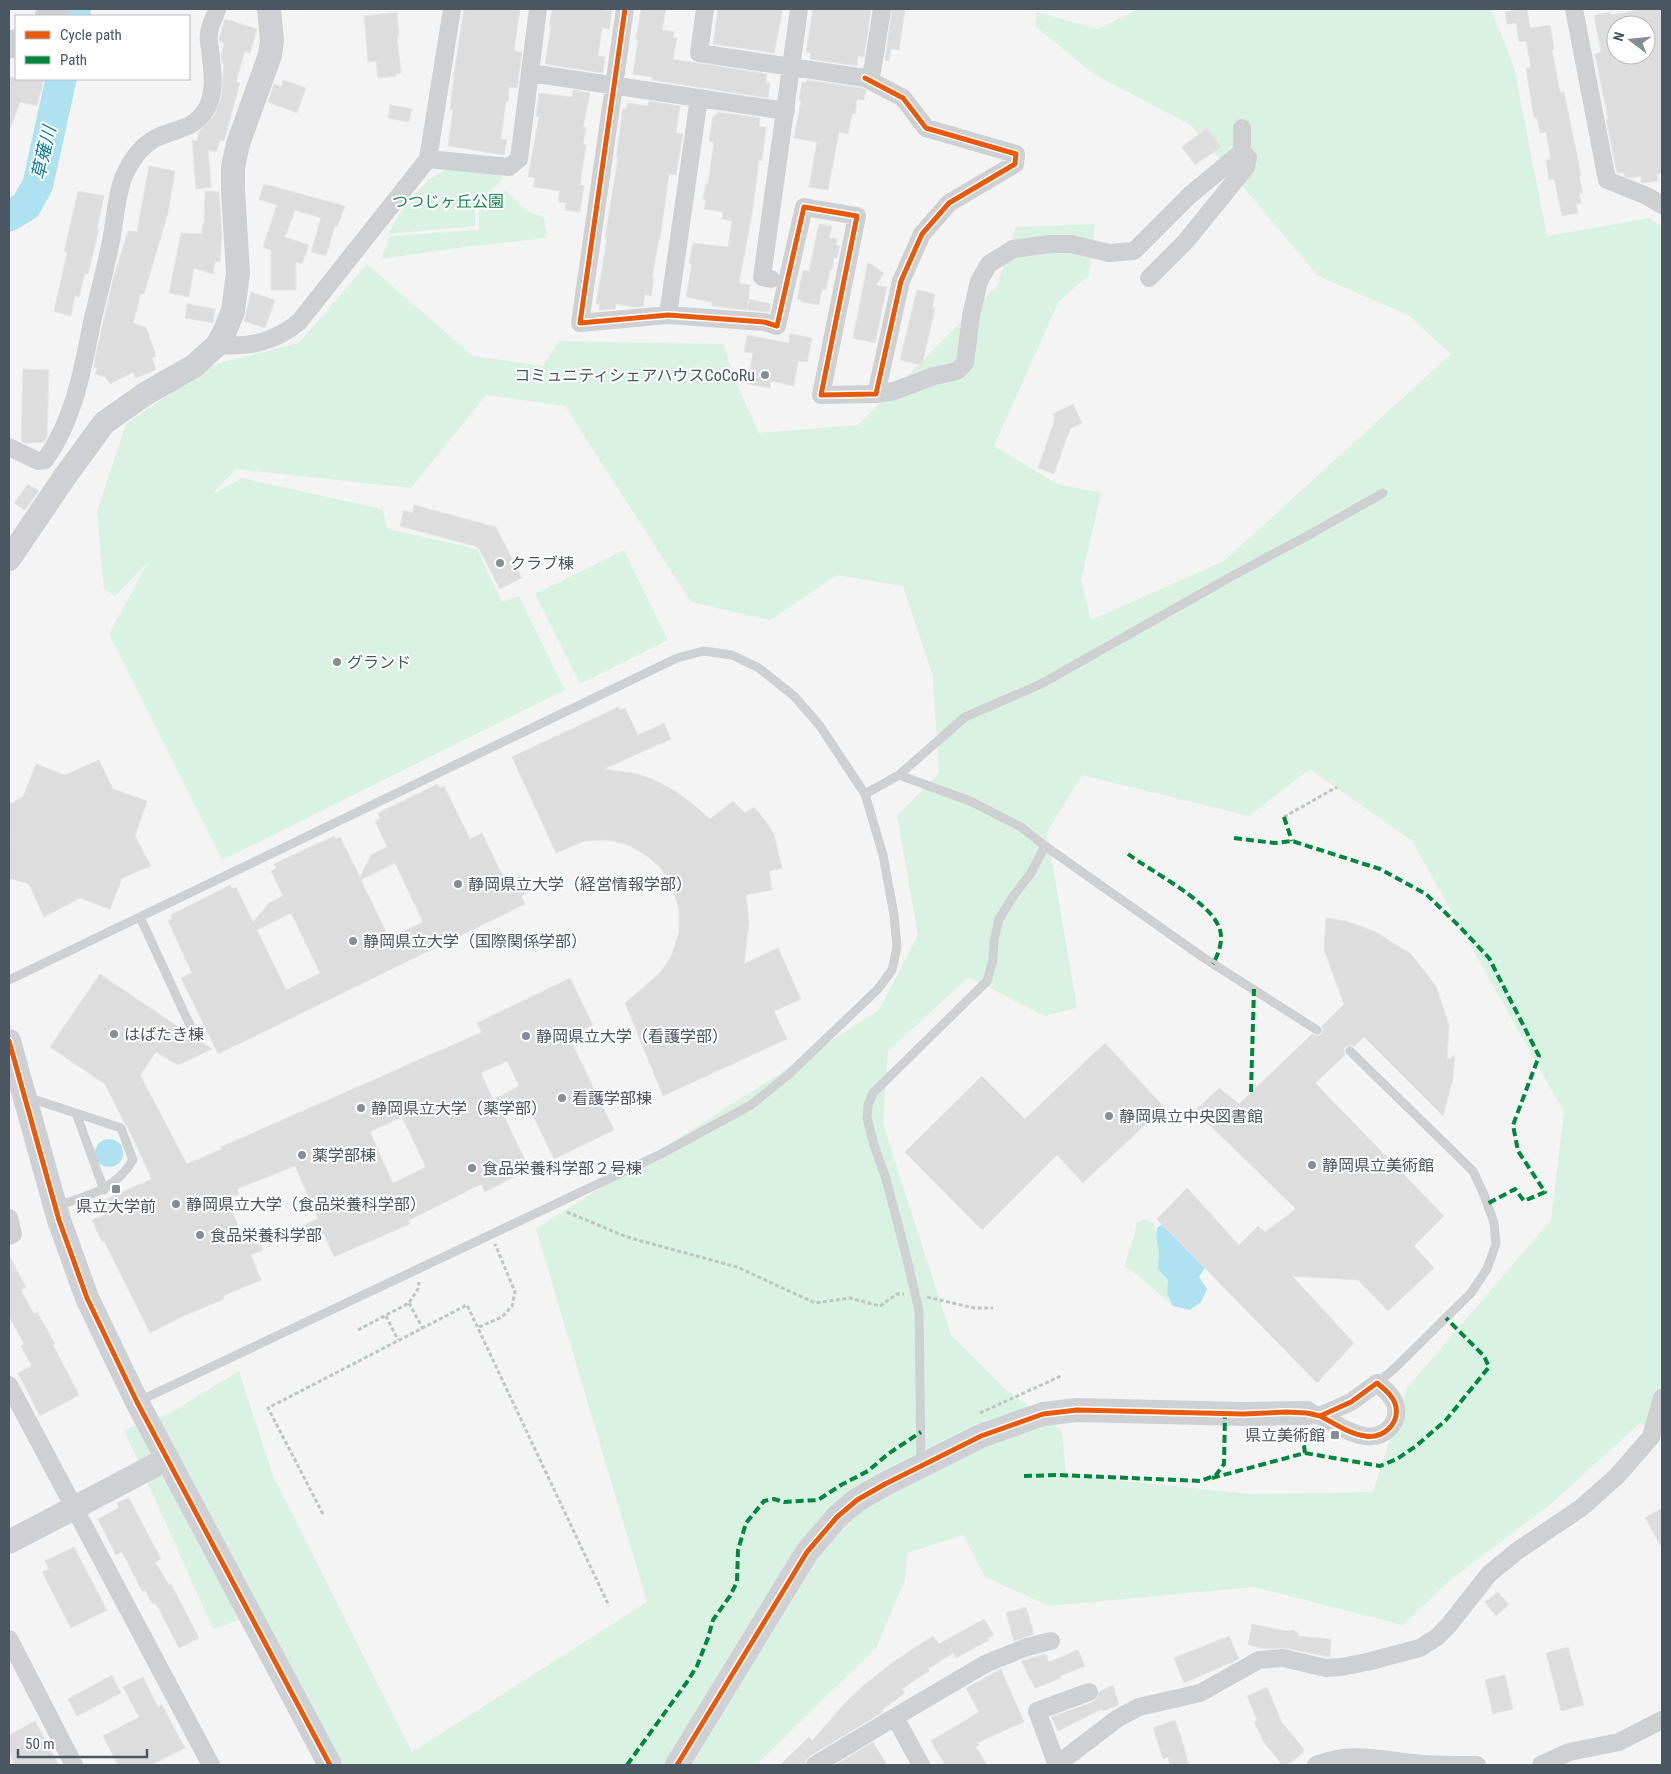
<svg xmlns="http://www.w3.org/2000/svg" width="1671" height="1774" viewBox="0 0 1671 1774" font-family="'Roboto Condensed','Noto Sans JP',sans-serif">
	<rect width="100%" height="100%" fill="#f4f4f4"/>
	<!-- green -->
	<path fill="#d9f2e3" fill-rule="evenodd" d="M1138 9H1491L1514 67 1547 236 1649 218 1662 227V1436L1640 1423 1552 1503 1450 1580 1403 1625 1254 1587 1049 1606 985 1577 963 1535 907 1553 905 1580 876 1648 756 1765H343L260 1613 213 1629 124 1430 170 1413 239 1371 273 1476 412 1752 647 1602 536 1229 879 1010 918 935 897 816 939 773 933 676 903 586 837 575 770 620 691 602 565 406 486 395 411 488 236 469 211 495 242 478 382 509 388 529 477 549 502 602 519 596 565 690 222 860 109 634 148 562 115 596 104 589 97 512 126 424 212 365 299 343 367 264 473 356 543 366 559 341 724 344 732 373 759 433 858 425 997 286 1016 227 1095 224 1089 275 1059 301 994 446 1057 484 1101 493 1081 581 1091 620 1224 561 1451 354 1408 315 1318 276 1191 125 1095 75 1035 26 1037 12 1098 29ZM1310 769 1412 841 1564 1112 1551 1220 1407 1388 1373 1492 1250 1494 1066 1475 1062 1431 1005 1389 951 1335 883 1124 888 1051 969 977 1045 1016 1077 1008 1047 832 1082 775 1249 816Z
		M448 169H460L501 175 503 178 475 209V226L388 234C402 209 420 180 448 169Z
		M506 190 526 211 544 217 547 238 465 247 381 259 390 236 479 230V211Z
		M624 550 668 640 580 684 535 594Z
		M1146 1219 1154 1224 1159 1253 1158 1269 1168 1280 1167 1293 1173 1306 1138 1275 1124 1266 1134 1236 1137 1222Z"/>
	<!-- water -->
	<path fill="#aee2f0" d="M95 1153a14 14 0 1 1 28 0a14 14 0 1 1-28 0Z
		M1162 1224 1205 1268 1199 1277 1207 1289 1201 1302 1190 1310 1173 1306 1167 1293 1168 1280 1158 1269 1159 1253 1156 1235 1157 1228Z"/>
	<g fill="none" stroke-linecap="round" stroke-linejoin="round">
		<!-- river -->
		<path stroke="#aee2f0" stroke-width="31" d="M75 9V16
			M9 216 26 206 38 184 61 79"/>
	</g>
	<!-- building -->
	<path fill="#ddddde" stroke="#e5e6e7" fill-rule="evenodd" d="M464 9H520L514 51 522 52 517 88 509 87 508 102 506 101 501 139 507 140 504 155 448 146 453 110H450L454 74Z
		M552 9H597L612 11 609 29 602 28 598 56 605 57 603 73 545 64 551 26H549Z
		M641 9H666L662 30 674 32 673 38H677L673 59 767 74 766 83H770L768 98 652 80V77L633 74 638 40 636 39Z
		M718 9H783L774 53 713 44Z
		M813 9H871L864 57 858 56 857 66 810 59 811 53 806 52Z
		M892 9H905L899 50 891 49 889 61 885 60Z
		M1521 9H1527L1530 28 1550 25 1554 49 1552 50 1560 92H1564L1581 175H1579L1583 193H1579L1581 203 1576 204 1578 213 1562 216 1554 179 1549 180 1546 160 1551 159 1546 132 1540 133 1537 117 1534 118 1526 68 1531 67 1526 41 1519 42 1516 23 1507 24 1505 12Z
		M1638 9H1662V173L1657 174 1658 181 1643 183 1641 182V176L1631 178 1624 176V173H1617L1616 169 1606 119H1608L1595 54 1601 52 1594 15 1610 12 1611 15 1638 10ZM1616 25H1646V55H1616Z
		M397 12 399 36H397L401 73 396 74V76L378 78 376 61 368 62 364 16Z
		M225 19 257 29 250 53 245 51 236 82 240 83 224 141 220 140 216 152 208 150 211 187 196 189 192 140 197 141 199 132 214 116 221 99 224 63H222L221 55 224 44 219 40V38Z
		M9 76 16 79H44L37 106 20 102 11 127H9Z
		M283 80 306 88 297 113 268 102 274 84 281 87Z
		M807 80 862 88 866 90 864 100 857 99 855 114H852L848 134 839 132 828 190 809 187 817 142 794 138 801 101H799L802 82H806Z
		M573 90 590 93 583 127H586L583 144 586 145 580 185 584 186 580 212 565 210 566 203 558 202 560 191 533 187 535 178 528 177 539 117 536 116 539 93 572 97Z
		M649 101 680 106 676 133 683 134 676 175 669 174 660 239H659L652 278H654L651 296 645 294 643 307H634L616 304 615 309 599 310 600 304H596L607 239 605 238 618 158 616 157 623 108 627 109V103L648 106Z
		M390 105 412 109 409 122 388 118Z
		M718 112 760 118 759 126 766 127 762 161 759 160 752 214 739 283 750 285 747 310 712 306V302L686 297 692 264 689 263 693 243 728 247 732 221 722 219 723 212 704 209 706 200 703 199 706 184H708L714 142 709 141 713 117Z
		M1207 128 1221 147 1195 165 1182 147Z
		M149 166 175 171 168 213 144 294 141 293 133 323 146 327 156 356 152 358 156 370 135 378 133 372 110 384 105 377 95 374 97 368 94 367 95 359 113 279 128 231 137 232Z
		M264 184 345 206 337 227 335 226 326 256 311 252 321 218 295 210 285 237 309 245 302 264 296 262V290H271V250L263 247 277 205 259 200Z
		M78 191 104 196 97 229H99L88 274 85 273 79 297 75 296 71 316 54 311 67 252H64Z
		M205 191 219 192 222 235 220 262H215L213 274 194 268 189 297 169 293 181 233 202 234 203 223H204Z
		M819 224 832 226 829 238 837 239 836 245 840 246 837 258H834L832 270H830L826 290 822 289 819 305 801 302 802 300 797 299 803 270 809 271Z
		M868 262 884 273 876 285 887 287 875 343 853 338Z
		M917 290 935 294 932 308H935L922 365 900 360Z
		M251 292 275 300 265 328 244 321Z
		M749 299 771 304 769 312 747 310Z
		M187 304 215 309 213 323 185 318Z
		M790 334 812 338 807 362 798 361 794 386 771 381 770 388 747 384 753 353 744 352 747 335 789 343Z
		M23 369 49 370 47 437 44 442 25 443 21 441Z
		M1073 404 1082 423 1070 429 1054 474 1038 468 1055 419 1053 414Z
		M28 484 39 491 25 510 14 503Z
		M414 505 496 527 522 578 500 589 478 547 400 526 404 510 412 513Z
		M618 707 620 710 625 708 638 735 664 723 671 739 604 769 638 774 654 780 672 789 693 804 710 819 733 801 745 813 754 807 765 820 774 834 782 868 769 871 772 890 746 895 749 923 744 964 778 948 801 999 774 1011 787 1039 663 1096 625 1003 660 973 671 957 679 933V910L672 886 660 867 644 854 628 845 608 840 585 841 556 853 512 757Z
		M99 760 113 789 147 801 135 836 151 866 122 878 110 909 80 898 44 917 29 884 9 878 10 840 9 804 23 797 36 764 65 775Z
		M438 784 440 788 444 786 470 839 482 833 506 883 520 876 528 893 521 896 525 904 218 1054 181 978 192 973 168 921 172 919 171 915 230 885 232 889 236 887 253 922 269 903 283 896 271 871 276 868 274 864 334 836 336 839 340 837 360 877 371 855 387 847 375 821 380 818 378 813ZM395 863 423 922 389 938 361 880ZM291 913 320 973 286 990 257 930Z
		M1326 918 1346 921 1376 932 1411 954 1436 986 1449 1025 1447 1060 1455 1055 1453 1078 1443 1116 1364 1037 1354 1047 1351 1045 1346 1046 1344 1050 1345 1055 1315 1083 1444 1216 1414 1246 1434 1268 1388 1311 1358 1280 1292 1276 1354 1343 1317 1383 1157 1219 1187 1188 1239 1245 1258 1226 1265 1232 1296 1209 1195 1111 1219 1088 1239 1104 1312 1034 1317 1036 1322 1034 1323 1030 1322 1026 1344 1004 1324 950Z
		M100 974 186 1032 191 1039H197L212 1049 178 1065 156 1052 140 1075 187 1164 222 1149 221 1147 482 1032 477 1023 570 978 593 1025 569 1037 614 1130 554 1159 526 1101 502 1112 527 1164 513 1172 516 1176 485 1192 481 1184 408 1221 410 1224 334 1257 324 1234 309 1241 303 1225 318 1219 295 1166 237 1189 239 1194 227 1199 243 1238 256 1232 263 1250 251 1255 261 1280 223 1296 224 1299 181 1317 150 1333 104 1241 102 1242 92 1220 110 1212 104 1200 152 1179 127 1126 124 1122 105 1084 50 1047ZM507 1061 519 1086 493 1100 481 1073ZM402 1117 426 1167 393 1183 370 1132Z
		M1105 1043 1164 1107 1083 1183 1057 1155 982 1230 905 1152 982 1076 1025 1119Z
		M9 1255 26 1287 21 1290 34 1314 37 1312 55 1344 53 1345 79 1395 40 1416 18 1373 32 1366 21 1346 24 1344 9 1316Z
		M129 1498 161 1559 155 1562 169 1585 171 1584 199 1638 179 1648 159 1609 155 1603 152 1604 145 1590 142 1591 122 1552 116 1555 98 1519 119 1508 117 1503Z
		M1662 1508V1548L1645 1518Z
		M74 1547 107 1610 71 1628 42 1572 49 1569 45 1561Z
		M1498 1592 1509 1605 1496 1616 1485 1602Z
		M1026 1607 1034 1634 1014 1641 1006 1613Z
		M984 1619 994 1635 988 1638 989 1640 956 1658 953 1653 928 1669 929 1671 902 1689 905 1693 882 1710 883 1712 810 1756 806 1760 804 1765H780L809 1737 812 1741 845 1703 864 1685 896 1660 933 1636 939 1644Z
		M1252 1624 1286 1631 1294 1630V1632H1298V1636L1331 1639 1330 1657 1285 1648 1267 1649 1248 1645Z
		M1229 1636 1239 1659 1184 1683 1174 1658Z
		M1568 1647 1584 1705 1561 1711 1546 1653Z
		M1078 1650 1085 1666 1060 1676 1061 1678 1035 1688 1021 1661 1045 1654 1049 1662Z
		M1001 1669 1024 1722 977 1743 979 1745 976 1747 987 1765H945L931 1741 979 1712 966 1688Z
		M112 1675 121 1693 77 1716 68 1699Z
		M1505 1675 1513 1709 1493 1714 1485 1680Z
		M143 1677 158 1707 162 1705 185 1748 151 1765H118L103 1736 139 1717 123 1687Z
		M1113 1685 1119 1705 1103 1711 1102 1709 1058 1731 1051 1717 1093 1702 1097 1698 1099 1692Z
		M1267 1687 1282 1723 1304 1749 1303 1750 1304 1752 1287 1765H1282L1264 1742 1254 1722 1257 1720 1247 1696Z
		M1175 1720 1182 1740 1189 1765H1170L1168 1757 1163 1759 1153 1728Z
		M35 1721 59 1765H15L9 1753V1735Z
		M873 1742 887 1765H835Z"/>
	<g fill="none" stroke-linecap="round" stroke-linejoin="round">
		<!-- path -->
		<path stroke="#bcc7c4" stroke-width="3" stroke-dasharray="4 2.5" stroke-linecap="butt" d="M1284 817 1337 787
			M567 1212 627 1237 737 1267 815 1303 850 1298 880 1306 897 1294H904
			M927 1297 974 1308H993
			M409 1303 423 1329
			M386 1316 398 1340
			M479 1327 502 1317 512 1306 515 1292 495 1244
			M358 1330 409 1303 418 1289 419 1282
			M980 1413 1061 1376
			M323 1514 268 1408 467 1305 609 1606"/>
		<!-- lane -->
		<path stroke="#ced0d2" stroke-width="9" d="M899 775 970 801 1021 827 1045 846 1204 958 1317 1030
			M865 794 899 775 965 717 1041 684 1234 575 1307 536 1383 493
			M140 917 194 1034
			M9 980 677 658 703 651 732 655 759 668 794 696 820 726 865 794 883 855 894 915 897 947 892 970 878 989 788 1075 751 1105 661 1154 137 1402
			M1350 1051 1473 1171 1485 1197 1494 1223 1496 1244 1487 1269 1471 1293 1394 1369 1377 1383
			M27 1097 121 1128 133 1160C115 1190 89 1195 57 1206
			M76 1113 104 1190
			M921 1463 919 1311 906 1255 886 1179 874 1145 867 1118 868 1105 873 1093 987 981 993 960 994 940 999 919 1014 895 1031 873 1045 846"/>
		<!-- street -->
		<path stroke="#ced0d2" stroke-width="18" d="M452 9 428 159 509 167 519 159 538 9
			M625 9 580 323 668 315 764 322 777 326 804 207 857 216 821 395 876 394 901 281 922 234 949 203 1015 164 1016 154 926 128 903 98 865 78
			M705 9 699 53 865 78 872 72 882 9
			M1574 9 1607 180 1647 196 1662 205
			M530 73 786 111
			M1149 278 1186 241 1246 167 1248 158 1242 152V128
			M771 279 762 277 799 9
			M668 315 699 98
			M217 345C249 347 273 343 299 322L428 159
			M876 394 894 391 934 376 957 371 965 363 971 316 979 281 989 264 1013 249 1050 244H1071L1109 253 1134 251 1190 195 1242 152
			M9 447 38 461 45 460C75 419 83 366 93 318 99 292 106 267 111 241 115 220 116 198 123 178 130 162 140 146 156 138 173 129 193 130 205 111 217 92 212 70 210 49 209 44 208 38 209 34 209 26 215 17 217 9
			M9 1218 13 1234 9 1236
			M9 1385 211 1765
			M1307 1413 1320 1416 1351 1402 1377 1383C1384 1389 1394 1396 1396 1407 1399 1425 1382 1439 1365 1436 1349 1434 1334 1423 1320 1416
			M9 1639 74 1765
			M895 1717 987 1663 1027 1647 1051 1641
			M815 1765 895 1717 921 1765
			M1057 1765 1037 1711 1089 1692
			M1059 1765 1063 1760 1118 1718 1139 1707 1200 1693 1259 1660 1283 1658 1326 1668 1341 1667 1367 1662 1420 1648 1437 1637 1449 1625 1489 1574 1517 1551 1581 1508 1617 1476 1651 1437 1662 1398
			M1316 1765C1354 1750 1384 1761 1423 1764 1441 1765 1459 1765 1477 1765
			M1541 1765 1569 1752 1619 1742 1662 1720"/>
		<!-- secondary -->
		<path stroke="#ced0d4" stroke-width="24" d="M47 16 57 9
			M9 47 16 41
			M9 559 66 475 104 423 145 394 194 366 217 345 225 331 233 311 238 273 233 190V167L238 144 270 55 272 41 269 9
			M9 1041 59 1220 87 1298 137 1402 330 1765
			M9 1542 167 1459
			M677 1765 807 1552 837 1517 857 1500 885 1484 981 1436 1043 1414 1077 1410 1243 1414 1307 1413"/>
		<!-- quiet -->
		<path stroke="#00873e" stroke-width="4" stroke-dasharray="8 4" stroke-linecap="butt" d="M1284 817 1292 841
			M1234 838 1275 843 1292 841 1380 869 1426 894 1458 925 1489 958 1539 1056 1513 1125 1518 1151 1545 1192 1524 1201 1515 1189 1487 1204
			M1128 854C1152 872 1208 900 1219 927 1224 939 1219 953 1213 964
			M1251 1092 1254 989
			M1305 1453 1380 1466 1397 1459 1416 1446 1446 1420 1489 1367 1484 1356 1446 1318
			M1024 1476 1058 1475 1201 1481 1216 1475 1224 1464 1225 1413
			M1212 1478 1305 1453 1302 1431
			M627 1765 687 1682 697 1666 708 1638 713 1620 730 1596 737 1582 738 1550 746 1523 764 1501 774 1499 784 1502 818 1500 841 1485 868 1471 888 1454 921 1432"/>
		<!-- cycleway casing -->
		<g stroke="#fff" stroke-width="8">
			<path id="cycleway" d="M625 9 580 323 668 315 764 322 777 326 804 207 857 216 821 395 876 394 901 281 922 234 949 203 1015 164 1016 154 926 128 903 98 865 78
				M9 1041 59 1220 87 1298 137 1402 330 1765
				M677 1765 807 1552 837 1517 857 1500 885 1484 981 1436 1043 1414 1077 1410 1243 1414 1286 1412 1307 1413 1320 1416 1351 1402 1377 1383C1384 1389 1394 1396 1396 1407 1399 1425 1382 1439 1365 1436 1349 1434 1334 1423 1320 1416"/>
		</g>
		<!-- cycleway -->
		<use href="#cycleway" stroke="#e8590c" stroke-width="5"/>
	</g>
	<!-- markers -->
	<g fill="#868d94" stroke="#fff" stroke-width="2">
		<circle cx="765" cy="375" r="5"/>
		<circle cx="500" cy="563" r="5"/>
		<circle cx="337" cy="662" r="5"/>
		<circle cx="458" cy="884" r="5"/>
		<circle cx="353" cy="941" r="5"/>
		<circle cx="114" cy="1034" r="5"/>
		<circle cx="526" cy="1036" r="5"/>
		<circle cx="562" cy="1098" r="5"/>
		<circle cx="361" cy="1108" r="5"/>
		<circle cx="1109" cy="1116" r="5"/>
		<circle cx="302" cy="1155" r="5"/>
		<circle cx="1312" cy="1165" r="5"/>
		<circle cx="472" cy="1168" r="5"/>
		<rect x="111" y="1184" width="10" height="10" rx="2.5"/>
		<circle cx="176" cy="1204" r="5"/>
		<circle cx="200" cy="1235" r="5"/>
		<rect x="1330" y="1430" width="10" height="10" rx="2.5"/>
	</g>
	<g text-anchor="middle" stroke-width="4" stroke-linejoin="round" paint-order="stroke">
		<!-- park labels -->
		<g font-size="16" fill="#17864f" stroke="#fff">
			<text x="448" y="207">つつじヶ丘公園</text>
		</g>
		<!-- poi labels -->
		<g font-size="16" fill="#4a5661" stroke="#fff" text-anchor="start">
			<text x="755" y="381" text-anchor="end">コミュニティシェアハウスCoCoRu</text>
			<text x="510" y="569">クラブ棟</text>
			<text x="347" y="668">グランド</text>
			<text x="468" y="890">静岡県立大学（経営情報学部）</text>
			<text x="363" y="947">静岡県立大学（国際関係学部）</text>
			<text x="124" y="1040">はばたき棟</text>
			<text x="536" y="1042">静岡県立大学（看護学部）</text>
			<text x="572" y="1104">看護学部棟</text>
			<text x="371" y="1114">静岡県立大学（薬学部）</text>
			<text x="1119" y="1122">静岡県立中央図書館</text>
			<text x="312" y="1161">薬学部棟</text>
			<text x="1322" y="1171">静岡県立美術館</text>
			<text x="482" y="1174">食品栄養科学部２号棟</text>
			<text x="186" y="1210">静岡県立大学（食品栄養科学部）</text>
			<text x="116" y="1212" text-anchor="middle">県立大学前</text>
			<text x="210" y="1241">食品栄養科学部</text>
			<text x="1325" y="1441" text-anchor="end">県立美術館</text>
		</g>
		<!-- water labels -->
		<g font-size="18" font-style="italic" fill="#0c7c9b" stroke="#fff">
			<text transform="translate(44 153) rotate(-77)" y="6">草薙川</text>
		</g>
	</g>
	<!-- border -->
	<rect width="1671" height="1774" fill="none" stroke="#4a5661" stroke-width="20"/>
	<!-- legend -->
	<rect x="15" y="15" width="175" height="65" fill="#ffffff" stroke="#b7bbc0"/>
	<rect x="25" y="31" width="25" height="8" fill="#e8590c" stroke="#b7bbc0"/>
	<text x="60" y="40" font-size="15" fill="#4a5661">Cycle path</text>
	<rect x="25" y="56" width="25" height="8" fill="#00873e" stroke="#b7bbc0"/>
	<text x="60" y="65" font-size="15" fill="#4a5661">Path</text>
	<!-- north arrow -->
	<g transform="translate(1631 40) rotate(286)"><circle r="24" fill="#ffffff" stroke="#b7bbc0"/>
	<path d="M0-4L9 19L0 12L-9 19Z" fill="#868d94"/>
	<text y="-8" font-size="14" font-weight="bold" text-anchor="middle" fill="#4a5661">N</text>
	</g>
	<!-- scale -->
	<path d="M18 1749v8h129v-8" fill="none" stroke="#4a5661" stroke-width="2.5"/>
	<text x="25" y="1749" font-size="15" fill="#4a5661" stroke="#ffffff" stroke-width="4" paint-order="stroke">50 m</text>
</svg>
